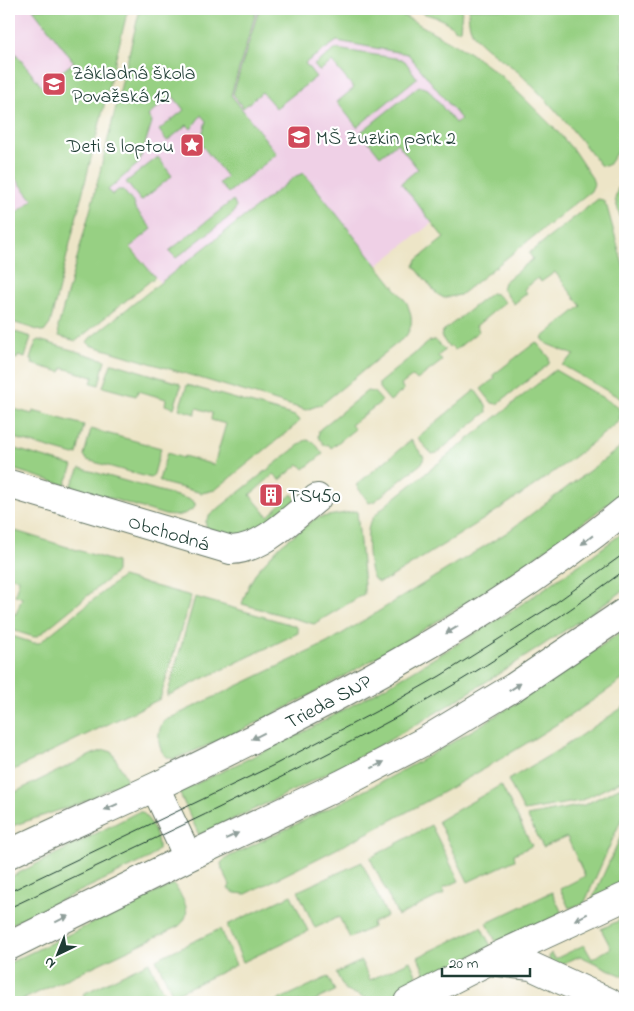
<svg xmlns="http://www.w3.org/2000/svg" width="634" height="1011" viewBox="0 0 634 1011" font-family="'Indie Flower',sans-serif">
	<rect width="100%" height="100%" fill="#fff"/>
	<filter id="ink" filterUnits="userSpaceOnUse"><feTurbulence type="fractalNoise" baseFrequency=".02" numOctaves="2"/><feDisplacementMap in="SourceGraphic" scale="10" xChannelSelector="R" yChannelSelector="G"/><feConvolveMatrix kernelMatrix="1 2 1 2 8 2 1 2 1" color-interpolation-filters="sRGB"/></filter>
	<filter id="wash" filterUnits="userSpaceOnUse"><feTurbulence type="fractalNoise" baseFrequency=".0096" numOctaves="4" result="noise"/><feDisplacementMap in="SourceGraphic" scale="20" xChannelSelector="R" yChannelSelector="G"/><feGaussianBlur stdDeviation="1.12" result="paint"/><feColorMatrix in="noise" values="0 0 0 0 0 0 0 0 0 0 0 0 0 0 0 0 0 1.4 0 .05"/><feComposite in="paint" operator="in"/></filter>
	<g filter="url(#wash)">
		<rect width="100%" height="100%" fill="#ede5c7"/>
		<!-- built -->
		<path fill="#efd0e6" d="M9 9H118L33 200 9 219Z
			M140 9H327L402 26 510 162 377 266 165 289 93 200Z"/>
		<!-- green -->
		<path fill="#97d083" stroke="#5b865c" d="M33 9H128L50 324 44 332 9 321V219L33 200 9 170V45L42 87 74 62Z
			M140 9H257L231 95 277 154 228 193 219 183 227 177 200 143 206 121 201 115 191 129 187 125 167 141 159 130 184 110 172 95 148 116 152 122 139 163 108 190 112 195 118 190H123L135 205 134 207 152 229 130 247 155 277 76 341 59 336 58 327 93 200Z
			M259 9H384L406 17 470 53 501 76 528 102 557 131 574 151 592 178 594 184 591 191 460 295 444 298 437 294 414 266 417 260 444 238 401 183 418 169 397 143 380 156 361 132 419 86 428 89 455 123 461 119 408 54 337 41 305 63 316 77 276 108 262 92 243 108 233 94Z
			M423 9H462L460 29 456 30C442 17 436 18 420 12Z
			M469 9H625V140L608 165 605 166 600 165C575 132 549 101 518 72 505 60 487 51 476 38 470 30 467 19 469 9Z
			M336 49 401 59 405 61 417 78 357 127 337 102 354 88 332 62 319 71 314 65Z
			M158 157 172 176 141 201 126 182Z
			M304 173 407 303C412 317 414 324 406 336L322 404 306 410 90 345 87 342 90 338 296 176Z
			M625 186V233L615 199 618 188Z
			M598 199 603 200 607 207 625 272V401L562 365 574 355 547 344 542 338 581 306 555 272 541 282 538 278 524 289 527 293 514 304 502 289 504 282 533 259 529 253Z
			M233 200 236 207 233 214 176 258 169 251Z
			M491 293 496 294 505 302 476 326 479 331 455 350 451 346 449 348 441 336 443 331Z
			M9 330 31 337 25 358 18 356 17 359 9 357Z
			M39 340 105 360 99 385 91 383 93 377 63 368 61 372 32 364 33 360 30 359 36 342Z
			M435 340 445 350 438 356 442 361 417 380 413 376 401 385 404 390 390 401 379 388V383L430 341Z
			M536 342 549 357V364L497 404 492 403 481 389 495 378 493 375Z
			M113 363 179 383 181 386 174 408 165 405 166 399 138 391 136 396 103 387 111 364Z
			M555 370 617 406 620 411V420C549 481 467 530 388 579L379 582C377 581 374 580 373 577 368 570 366 534 369 526 372 517 380 510 387 504Z
			M187 385 295 416 300 420 297 424 215 490 202 493 163 483 159 480 167 453 183 458 184 456 214 465 226 424 211 420 212 413 197 408 195 414 179 409Z
			M475 390 486 405 487 412 437 453 432 454 419 440 418 437Z
			M367 391 374 392 382 401 351 425 355 429 331 448 328 444 325 446 318 437 319 430Z
			M14 409 32 414 33 411 84 425 77 454 74 455 10 437 9 427Z
			M91 429 161 448 154 474 151 478 147 477 87 460 84 455Z
			M307 440 314 442 323 454 304 469 299 464 280 480 274 474 250 495 268 516 292 494 298 502 266 527 236 536 209 529 206 526V521L210 515 304 441Z
			M411 440 424 457 422 463 375 501 369 503 356 485Z
			M625 444V490C538 560 442 621 344 676 290 707 233 737 174 759 157 758 155 732 164 721L327 643 506 533Z
			M9 447 73 466 65 485 9 468Z
			M80 468 191 500 195 503V507C186 515 177 517 165 515L71 486Z
			M357 511 364 584V594L314 624 242 604 248 587 257 571 281 545 316 518Z
			M9 529 116 562V571L113 575 38 636 34 637 9 629 10 612 16 614 22 598 15 595 19 579 9 576Z
			M625 531V589L623 591C546 644 467 696 386 742 325 776 262 806 199 835L179 792 302 733 408 674 513 610 589 558Z
			M122 577 191 596 160 699 9 772V635L33 643H39Z
			M195 597 296 626 298 629V633L167 696Z
			M625 629V678C506 763 377 830 246 894L235 893 228 889 230 885 222 869 221 863 226 858C280 832 335 806 389 778 471 734 549 683 625 629Z
			M625 706V779L580 801 524 811 508 780 560 749Z
			M105 750 112 752 127 780 81 803 9 827V795L93 754Z
			M501 785 532 846 514 854 515 860 468 882 438 821Z
			M625 785V811L584 904 569 908 560 889 585 876 567 837 543 847 527 816 584 805Z
			M138 812H142C150 818 160 840 158 850L149 858 137 864 9 925V878Z
			M431 825 459 881 443 888 445 893 398 916 370 858Z
			M625 827V884L592 900Z
			M362 862 387 916 372 923 373 927 350 938 339 917 315 928 298 891Z
			M174 884C182 899 195 912 179 926L18 1002H9V963Z
			M552 892 561 911 559 917 496 942 487 923Z
			M291 895 308 931 243 962 227 925Z
			M620 920 625 927V977L580 956 557 966 550 963 549 957 551 953 555 959 584 945 592 959 611 948 601 929Z
			M481 927 491 946 428 980 418 957Z
			M220 929 236 965 173 995 156 959Z
			M361 961 370 980 410 961 420 984 381 1002H376L345 990 336 973Z
			M149 962 166 998 157 1002H87L83 994Z
			M328 977 335 991 311 1002H274Z"/>
	</g>
	<g filter="url(#ink)">
		<g fill="none" stroke-linecap="round" stroke-linejoin="round">
			<!-- minor casing -->
			<g stroke="#677867" stroke-width="30">
				<path id="minor" d="M9 484 231 550C263 549 293 517 317 498
					M155 787 188 857
					M9 854C58 830 108 809 157 786 320 708 484 625 625 510
					M9 946 188 857 342 784 423 742 514 687 625 612
					M489 961 531 966 609 1002
					M408 1002 498 956 625 897"/>
			</g>
			<!-- minor -->
			<use href="#minor" stroke="#fff" stroke-width="28"/>
			<!-- tram -->
			<path stroke="#1f3d34" stroke-width="1" d="M9 892 274 765 394 702 440 676 550 607 625 553
				M9 908C140 845 272 785 399 716 478 673 553 623 625 570"/>
		</g>
		<!-- one-way arrows -->
		<defs><path id="oneway-solid" d="M-6-.8H1V-3.2L6.5 0L1 3.2V.8H-6Z" transform="scale(1.25)"/></defs>
		<g fill="#8f9e9a">
			<use href="#oneway-solid" transform="translate(587 540) rotate(142)"/>
			<use href="#oneway-solid" transform="translate(452 630) rotate(149)"/>
			<use href="#oneway-solid" transform="translate(515 687) rotate(-33)"/>
			<use href="#oneway-solid" transform="translate(258 736) rotate(154)"/>
			<use href="#oneway-solid" transform="translate(378 765) rotate(-27)"/>
			<use href="#oneway-solid" transform="translate(111 807) rotate(156)"/>
			<use href="#oneway-solid" transform="translate(232 836) rotate(-25)"/>
			<use href="#oneway-solid" transform="translate(581 917) rotate(154)"/>
			<use href="#oneway-solid" transform="translate(62 919) rotate(-26)"/>
		</g>
	</g>
	<!-- icons -->
	<defs>
		<g id="school-square" transform="scale(1.25)"><rect x="-9" y="-9" width="18" height="18" rx="4" fill="#d1495b" stroke="#fff"/><path d="M0-5L7-2L0 1L-7-2ZM-4 1L0 2.5L4 1V4Q0 6-4 4Z" fill="#fff"/></g>
		<g id="sight-square" transform="scale(1.25)"><rect x="-9" y="-9" width="18" height="18" rx="4" fill="#d1495b" stroke="#fff"/><path d="M0-6L1.8-2.2L6-1.7L2.9 1.2L3.7 5.4L0 3.3L-3.7 5.4L-2.9 1.2L-6-1.7L-1.8-2.2Z" fill="#fff"/></g>
		<g id="building-square" transform="scale(1.25)"><rect x="-9" y="-9" width="18" height="18" rx="4" fill="#d1495b" stroke="#fff"/><path d="M-4-6H4V6H1V3H-1V6H-4ZM-2.5-4.3h1.7v1.8h-1.7ZM.8-4.3h1.7v1.8H.8ZM-2.5-1h1.7V.8h-1.7ZM.8-1h1.7V.8H.8Z" fill="#fff"/></g>
	</defs>
	<g fill-rule="evenodd">
		<use href="#school-square" x="54" y="84"/>
		<use href="#school-square" x="299" y="137"/>
		<use href="#sight-square" x="192" y="145"/>
		<use href="#building-square" x="271" y="495"/>
	</g>
	<g text-anchor="middle" stroke-width="4.5" stroke-linejoin="round" paint-order="stroke">
		<!-- poi labels -->
		<g font-size="20" fill="#1f3d34" stroke="#fff" text-anchor="start">
			<text x="72" y="79">Základná škola<tspan x="72" dy="23">Považská 12</tspan></text>
			<text x="316" y="144">MŠ Zuzkin park 2</text>
			<text x="174" y="152" text-anchor="end">Deti s loptou</text>
			<text x="288" y="502">TS450</text>
		</g>
		<!-- street labels -->
		<g font-size="20" fill="#1f3d34" stroke="#fff">
			<text transform="translate(169 532) rotate(17)" y="7">Obchodná</text>
			<text transform="translate(328 701) rotate(-28)" y="7">Trieda SNP</text>
		</g>
	</g>
	<!-- margin -->
	<rect width="634" height="1011" fill="none" stroke="#fff" stroke-width="30"/>
	<!-- north arrow -->
	<g transform="translate(58 954) rotate(223)" stroke="#ffffff" stroke-width="4" paint-order="stroke">
	<path d="M0-4L9 19L0 12L-9 19Z" fill="#1f3d34"/>
	<text y="-8" font-size="14" font-weight="bold" text-anchor="middle" fill="#1f3d34">N</text>
	</g>
	<!-- scale -->
	<path d="M442 968v8h88v-8" fill="none" stroke="#1f3d34" stroke-width="2.5"/>
	<text x="449" y="968" font-size="15" fill="#1f3d34" stroke="#ffffff" stroke-width="4" paint-order="stroke">20 m</text>
</svg>
